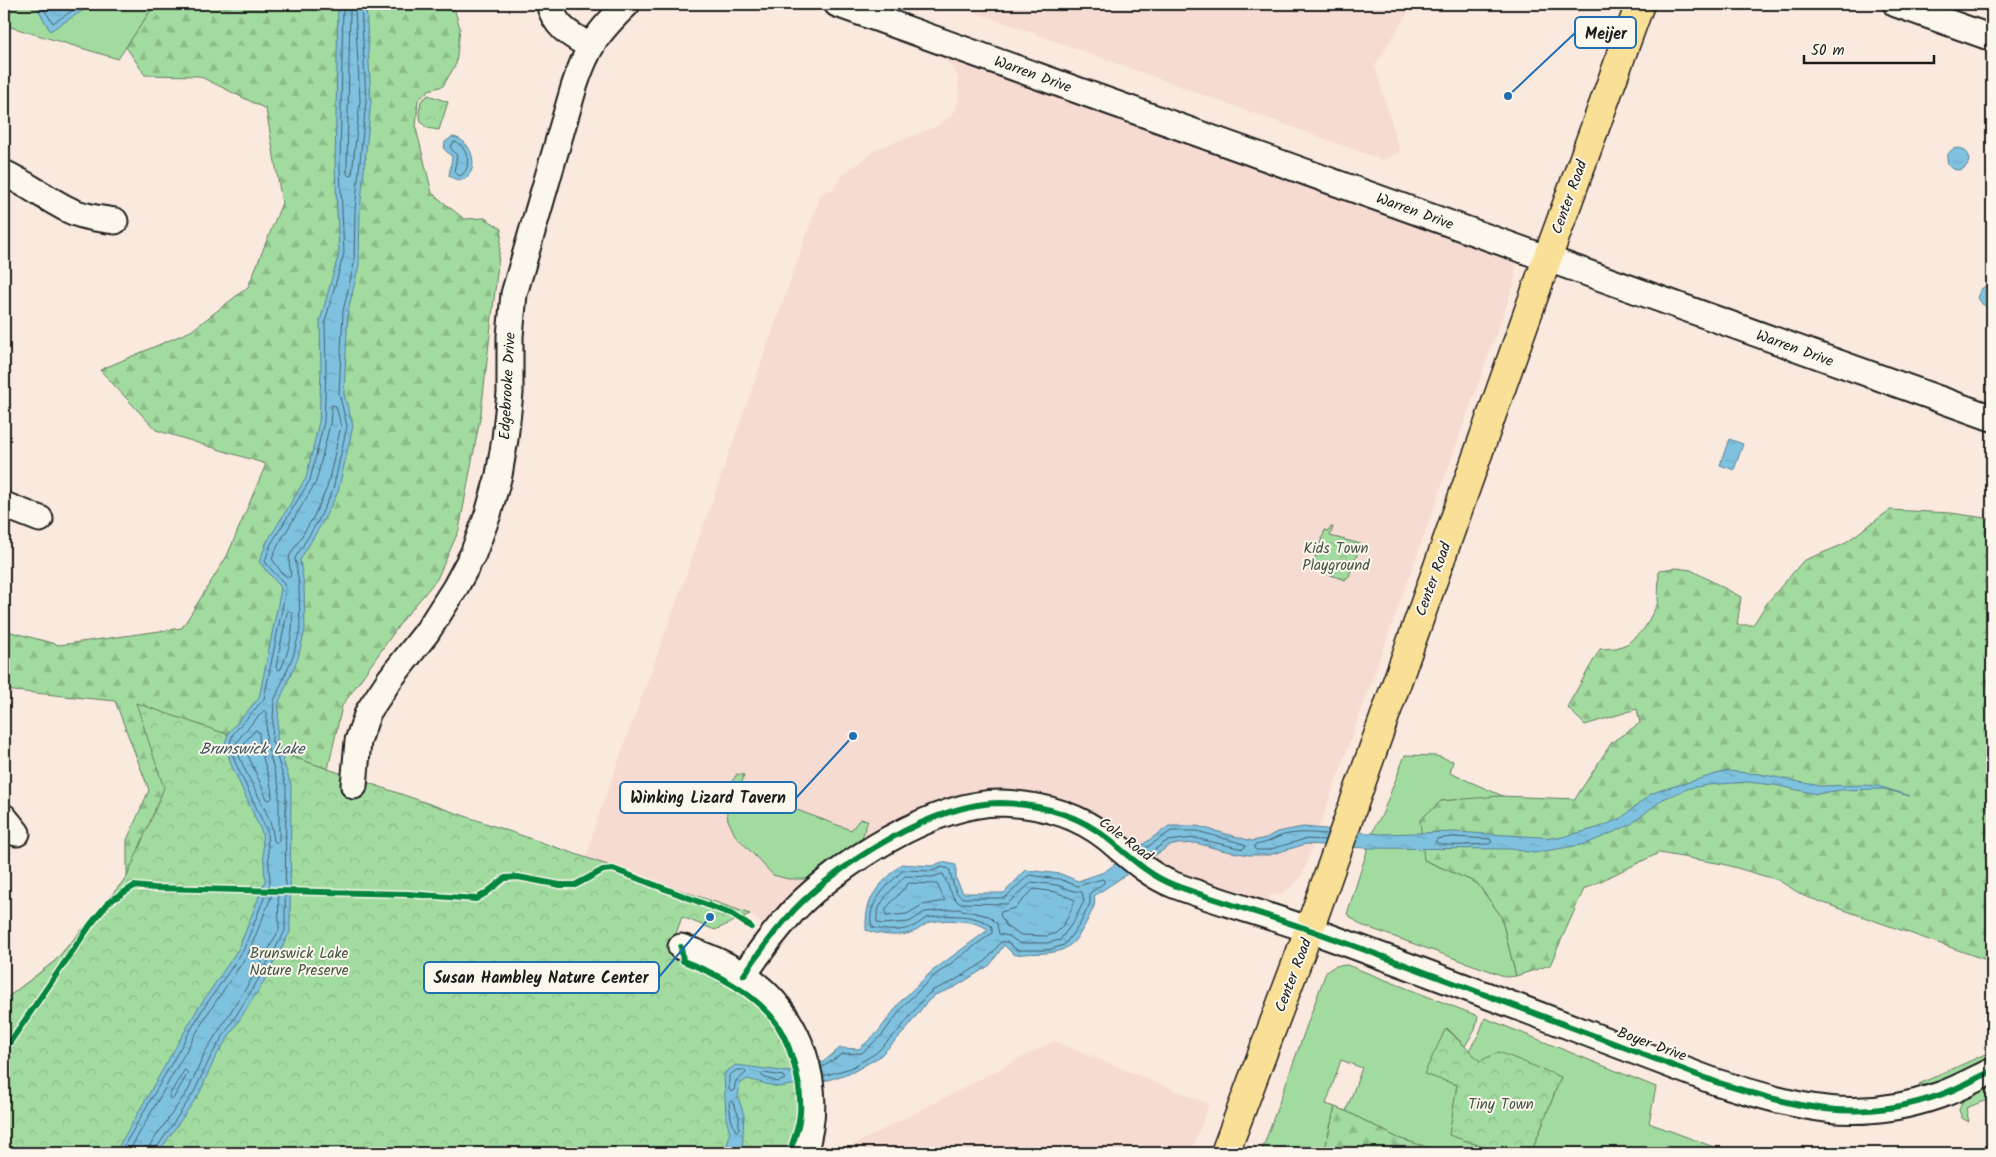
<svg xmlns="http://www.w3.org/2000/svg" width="1996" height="1157" viewBox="0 0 1996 1157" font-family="Kalam,sans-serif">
	<defs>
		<pattern id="forest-firs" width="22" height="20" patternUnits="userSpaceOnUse" patternTransform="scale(1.25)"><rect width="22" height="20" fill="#a2dba0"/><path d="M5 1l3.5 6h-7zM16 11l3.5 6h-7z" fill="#8bbb89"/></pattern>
		<pattern id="park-crowns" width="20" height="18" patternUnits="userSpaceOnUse" patternTransform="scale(1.25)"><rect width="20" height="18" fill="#a2dba0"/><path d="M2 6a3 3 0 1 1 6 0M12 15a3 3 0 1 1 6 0" fill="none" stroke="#8bbb89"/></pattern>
		<pattern id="water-ripples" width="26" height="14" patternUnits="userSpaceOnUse" patternTransform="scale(1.25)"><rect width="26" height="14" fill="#7fc2e0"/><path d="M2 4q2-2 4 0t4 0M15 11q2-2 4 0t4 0" fill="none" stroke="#6da6c0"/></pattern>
	</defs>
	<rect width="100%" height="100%" fill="#fae9df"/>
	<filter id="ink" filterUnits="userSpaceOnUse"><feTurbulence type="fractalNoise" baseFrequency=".02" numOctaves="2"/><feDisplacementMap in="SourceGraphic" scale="10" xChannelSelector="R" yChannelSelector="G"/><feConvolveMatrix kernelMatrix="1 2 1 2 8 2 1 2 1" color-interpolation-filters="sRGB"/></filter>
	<g filter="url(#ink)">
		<!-- built -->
		<path fill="#f6dbd2" d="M953 4H1413L1375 66 1400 152 1383 160Z
			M944 42 1517 247 1514 284 1303 873 1297 882 1284 892 1269 896 1272 917 1173 885 1082 822 967 807 764 925 750 914 586 858 595 825 679 595 821 194 833 189 843 175 877 149 938 126 951 116 959 99 958 78 950 65 940 57Z
			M1054 1041 1209 1104 1191 1153H838Z"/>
		<!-- grass -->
		<path fill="#a2dba0" stroke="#5f7c5e" d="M4 4H155L118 59 4 25Z
			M1405 755 1436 756 1453 761 1450 773 1505 797 1441 801 1424 860 1477 883 1501 916 1516 976 1507 977 1361 925 1347 914 1375 826 1382 815Z
			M737 774 744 775 740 789 851 830 860 819 868 820 862 838 809 879H788L773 875 735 835 728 820 725 801 731 783Z
			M1347 965 1478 1016 1475 1030 1465 1046 1447 1028 1457 1085 1450 1135 1501 1153H1445L1398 1138 1346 1111 1362 1068 1341 1060 1326 1104 1335 1107 1324 1153H1261L1326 972 1335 966Z
			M1485 1018 1656 1087 1649 1123 1730 1153H1531L1561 1077 1480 1061 1469 1050 1479 1034Z
			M1992 1051V1059L1948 1080 1927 1086 1919 1084Z
			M1992 1084V1098L1966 1108 1969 1122 1962 1118 1959 1110 1964 1098Z"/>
		<!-- forest -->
		<path fill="url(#forest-firs)" stroke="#5f7c5e" d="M155 4H453L460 28 456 64 443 86 429 90 418 100 416 128 432 193 464 219 485 218 502 229 481 413 459 530 437 579 402 621 342 706 328 769 217 731 4 1153V1000L55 961 127 877V840L149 790 115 701 4 690V630L59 645 182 628 227 556 266 464 156 430 100 370 191 331 248 287 282 203 266 109 199 76 145 75 126 47Z
			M1890 510 1951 513 1992 519V962L1804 896 1778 880 1723 864 1659 853 1584 889 1550 965 1516 976 1501 916 1477 883 1424 860 1420 820 1441 801 1500 796 1575 799 1612 742 1640 723 1637 709 1585 725 1567 707 1600 649 1616 648 1627 644 1644 629 1658 603 1659 570 1676 568 1691 570 1741 597 1737 625H1753L1767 603 1803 561 1842 545Z
			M1335 1107 1346 1111 1398 1138 1445 1153H1324Z"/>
		<!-- park -->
		<path fill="url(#park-crowns)" stroke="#5f7c5e" d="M428 95 448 102 439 130 427 128 421 122 419 113 421 101Z
			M1331 527H1333L1330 536 1361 544 1349 576 1345 580 1311 568 1325 530 1329 531Z
			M136 703 750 914 715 930 682 917 669 953 736 986 770 1016 786 1041 799 1089 800 1112 798 1127 789 1153H4V1000L55 961 127 877 164 788Z
			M1446 1028 1480 1061 1499 1052 1561 1077 1531 1153H1501L1449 1135 1457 1085 1424 1074Z"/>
		<!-- water -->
		<path fill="url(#water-ripples)" stroke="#578092" d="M38 4H93L50 31 38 9Z
			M338 4H366L371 101 360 211 359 265 348 311 344 394 353 426 338 492 322 523 300 560 304 585 305 630 298 658 279 702 277 741 291 785 290 932 263 983 215 1058 199 1094 158 1153H115L197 1010 239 948 265 881 262 833 231 764 225 743 229 732 259 698 281 589 280 586 259 562 267 542 306 478 319 422 321 371 320 321 339 253 335 167Z
			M452 137C473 138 483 175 459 181L449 176 452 157 444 149 445 142Z
			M1947 159a11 11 0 1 1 22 0a11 11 0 1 1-22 0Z
			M1986 286 1992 288V304L1983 305 1978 298 1981 289Z
			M1729 439 1743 444 1734 470 1720 465Z
			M1727 771 1760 774 1820 786 1864 785 1878 786 1910 796 1884 789 1840 790 1817 794 1774 785 1747 782 1708 785 1690 788 1663 799 1630 825 1586 844 1534 853 1511 849 1366 848 1306 844 1269 855H1249L1221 850 1196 843 1178 844 1169 846 1094 896C1097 905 1091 912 1087 921 1067 962 1051 950 1014 955L1004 945 990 965 955 987 935 995 926 1003 904 1032 879 1057 853 1072 828 1080 778 1087 747 1079 740 1084 738 1097 744 1115 742 1153H722L727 1147 730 1132 726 1119 724 1073 736 1065 789 1072 823 1062 840 1048 859 1049 878 1032 901 1001 931 972 988 930C979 920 942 918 928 923 924 925 920 929 915 931 902 938 879 935 866 930 865 895 878 887 901 864L932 866 942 862 956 865V879L963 893H1004L1026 870 1061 874 1078 881 1104 872 1169 826H1197L1252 841 1266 838 1277 832 1303 827 1380 834 1454 832 1558 838 1597 828 1620 819 1651 794 1661 790Z"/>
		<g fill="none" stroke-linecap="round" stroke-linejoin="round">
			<!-- shore -->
			<path stroke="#445e6a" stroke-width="1" d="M43 4V8L53 23 83 4
				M352 7 355 9 360 101 352 174 349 176 347 174V166L350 10Z
				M456 142C468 148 473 169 460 176L454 172 457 156 450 147 453 143Z
				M332 405 336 406 341 426 327 488 313 518 290 555 289 561 291 576 288 578 282 573 272 559 277 547 316 482 330 424Z
				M290 611 292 613C294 633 289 650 281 669L278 670 276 667 287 613Z
				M265 710 267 712 266 742 279 787V840L277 843 274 841C271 807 243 778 236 744L243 733Z
				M256 730 259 732C258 755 272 775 272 798L270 800 267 799 245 748V742Z
				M1454 837 1490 839 1492 842 1489 844C1476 844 1445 848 1435 842L1437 839Z
				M1325 840 1305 839 1268 850H1256L1254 848 1255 845C1264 844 1270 841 1278 837 1293 831 1311 833 1327 834
				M1143 850 1171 831H1197L1244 844 1246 846 1243 849 1195 838 1167 841 1148 854
				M943 874 953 897 959 903 1007 904 1032 882 1057 885 1074 891 1082 892 1084 901 1074 921 1060 940 1047 943H1019L1009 936 999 934 997 924 989 916 958 909 925 912 909 922 882 924 877 922C875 903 893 889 905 876L932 877Z
				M909 883 937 884 945 901 922 905 907 914 886 916V909Z
				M1034 889 1056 892 1075 900 1068 917 1061 928 1056 933 1047 936 1021 935 1007 927 1000 915 1001 912 1015 908Z
				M821 1068 842 1054 862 1053 882 1035 905 1004 934 976 992 933V927C980 914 944 914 927 918 923 919 919 924 914 926 903 932 883 931 872 927 865 904 888 885 903 870L932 871 942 867 949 869C953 878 952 893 963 898H1005L1029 875 1059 879 1078 886 1102 879 1104 880V883L1090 893V903L1080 924 1064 945 1048 950H1017L1007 942H1001L986 961 952 982 933 990 923 999 900 1029 876 1053 851 1068 823 1076
				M185 1070 188 1073 173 1099H170L169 1096Z
				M737 1070H745L746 1073 736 1081 734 1090 731 1092 729 1089V1076Z
				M764 1073 783 1076 785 1079 778 1082 763 1077 761 1074Z
				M732 1101 739 1116V1129L737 1131 735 1130 731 1118 729 1103Z
				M120 1153 201 1012 243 951 270 883 267 831 235 762 230 743 233 734 264 699 286 589C283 578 270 571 265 561L271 544 310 480 324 422 326 371 325 322 344 253 340 167 343 4
				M128 1153 206 1016 248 954 274 890 278 888 279 930 253 977 205 1052 189 1089 150 1145 148 1153
				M155 1153 156 1149 194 1092 211 1056 258 980 285 931 286 786 272 741 274 701 293 656 300 630 299 585 295 558 318 521 333 490 347 426 339 393 343 311 354 264 355 210 366 101 361 4"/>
			<!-- minor casing -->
			<g stroke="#1c1c1c" stroke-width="29">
				<path id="minor" d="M549 4C556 28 569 34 590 46
					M837 4 1992 418
					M1896 4 1992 38
					M4 173C27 184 47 199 69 210 83 217 100 219 115 221
					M4 505 40 519
					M354 786 358 741 368 712 390 679 427 632 455 588 473 554 488 514 499 475 505 439 510 393V336L514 294 574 87C587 47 597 33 627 4
					M4 817 17 833
					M681 947C702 954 724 962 743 975 802 1014 825 1087 804 1153
					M744 975C759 952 776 930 794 910 838 864 934 803 1000 803 1038 804 1077 814 1107 838 1129 856 1148 875 1174 885 1219 902 1265 914 1310 930 1446 979 1581 1031 1716 1082 1798 1107 1855 1125 1940 1095 1958 1089 1975 1079 1992 1071"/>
			</g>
			<!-- major casing -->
			<g stroke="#1c1c1c" stroke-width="31">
				<path id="major" d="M1225 1153 1309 930 1547 259 1640 4"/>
			</g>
			<!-- minor -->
			<use href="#minor" stroke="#fbf7ec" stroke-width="25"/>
			<!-- major -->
			<use href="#major" stroke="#fadf96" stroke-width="28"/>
			<!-- cycleway casing -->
			<g stroke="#fbf7ec" stroke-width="9">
				<path id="cycleway" d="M681 947 683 961C715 973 747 989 770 1015 790 1038 802 1082 800 1113 799 1127 794 1140 789 1153
					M744 975C759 952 776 930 794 910 838 864 934 803 1000 803 1038 804 1077 814 1107 838 1129 856 1148 875 1174 885 1219 902 1265 914 1310 930 1446 979 1581 1031 1716 1082 1798 1107 1855 1125 1940 1095 1958 1089 1975 1079 1992 1071
					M4 1046 10 1042 91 924 109 902 134 886 154 888 408 894 476 899 486 893 505 878 518 877 560 885H575L603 870 613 869 731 914 751 927"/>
			</g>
			<!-- cycleway -->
			<use href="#cycleway" stroke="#00873e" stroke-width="6"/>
		</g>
	</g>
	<g text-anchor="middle" stroke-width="4" stroke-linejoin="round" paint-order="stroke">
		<!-- street labels -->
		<g font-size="15" fill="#1c1c1c" stroke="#fbf7ec">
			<text transform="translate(1033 74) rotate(20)" y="5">Warren Drive</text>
			<text transform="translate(1569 197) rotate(-70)" y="5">Center Road</text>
			<text transform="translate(1415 211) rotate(20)" y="5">Warren Drive</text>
			<text transform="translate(1795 348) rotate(20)" y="5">Warren Drive</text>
			<text transform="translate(507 386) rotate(-87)" y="5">Edgebrooke Drive</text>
			<text transform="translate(1433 579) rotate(-70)" y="5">Center Road</text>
			<text transform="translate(1126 839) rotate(37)" y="5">Cole Road</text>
			<text transform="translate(1293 975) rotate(-69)" y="5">Center Road</text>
			<text transform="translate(1652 1044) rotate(20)" y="5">Boyer Drive</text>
		</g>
		<!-- park labels -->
		<g font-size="15" fill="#454" stroke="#fbf7ec">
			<text x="1336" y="553">Kids Town<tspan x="1336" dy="17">Playground</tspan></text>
			<text x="299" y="958">Brunswick Lake<tspan x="299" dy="17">Nature Preserve</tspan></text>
			<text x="1501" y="1109">Tiny Town</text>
		</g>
		<!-- water labels -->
		<g font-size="16" font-style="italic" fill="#3f5661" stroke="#fbf7ec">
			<text x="252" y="754">Brunswick Lake</text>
		</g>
	</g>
	<!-- callouts -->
	<path fill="none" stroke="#1f6fb2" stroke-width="2" d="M1508 96L1575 33M853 736L796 798M710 917L659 977"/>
	<g fill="#1f6fb2" stroke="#fbf7ec" stroke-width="2">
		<circle cx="1508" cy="96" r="5"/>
		<circle cx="853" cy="736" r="5"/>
		<circle cx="710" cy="917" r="5"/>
	</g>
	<g fill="#fbf7ec" stroke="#1f6fb2" stroke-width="2">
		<rect x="1575" y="17" width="61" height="31" rx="5"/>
		<rect x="620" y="782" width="176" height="31" rx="5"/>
		<rect x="424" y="962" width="235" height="31" rx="5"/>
	</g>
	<g font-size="16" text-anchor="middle" font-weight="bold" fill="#1c1c1c">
		<text x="1606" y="39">Meijer</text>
		<text x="708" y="803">Winking Lizard Tavern</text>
		<text x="541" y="983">Susan Hambley Nature Center</text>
	</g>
	<!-- margin -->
	<rect width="1996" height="1157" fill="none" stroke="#fbf7ec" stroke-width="20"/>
	<rect x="10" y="10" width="1976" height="1137" fill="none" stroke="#1c1c1c" stroke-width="2" filter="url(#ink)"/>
	<!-- scale -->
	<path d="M1804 55v8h130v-8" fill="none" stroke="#1c1c1c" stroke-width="2.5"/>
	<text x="1811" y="55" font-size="15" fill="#1c1c1c" stroke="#fbf7ec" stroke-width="4" paint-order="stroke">50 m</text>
</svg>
